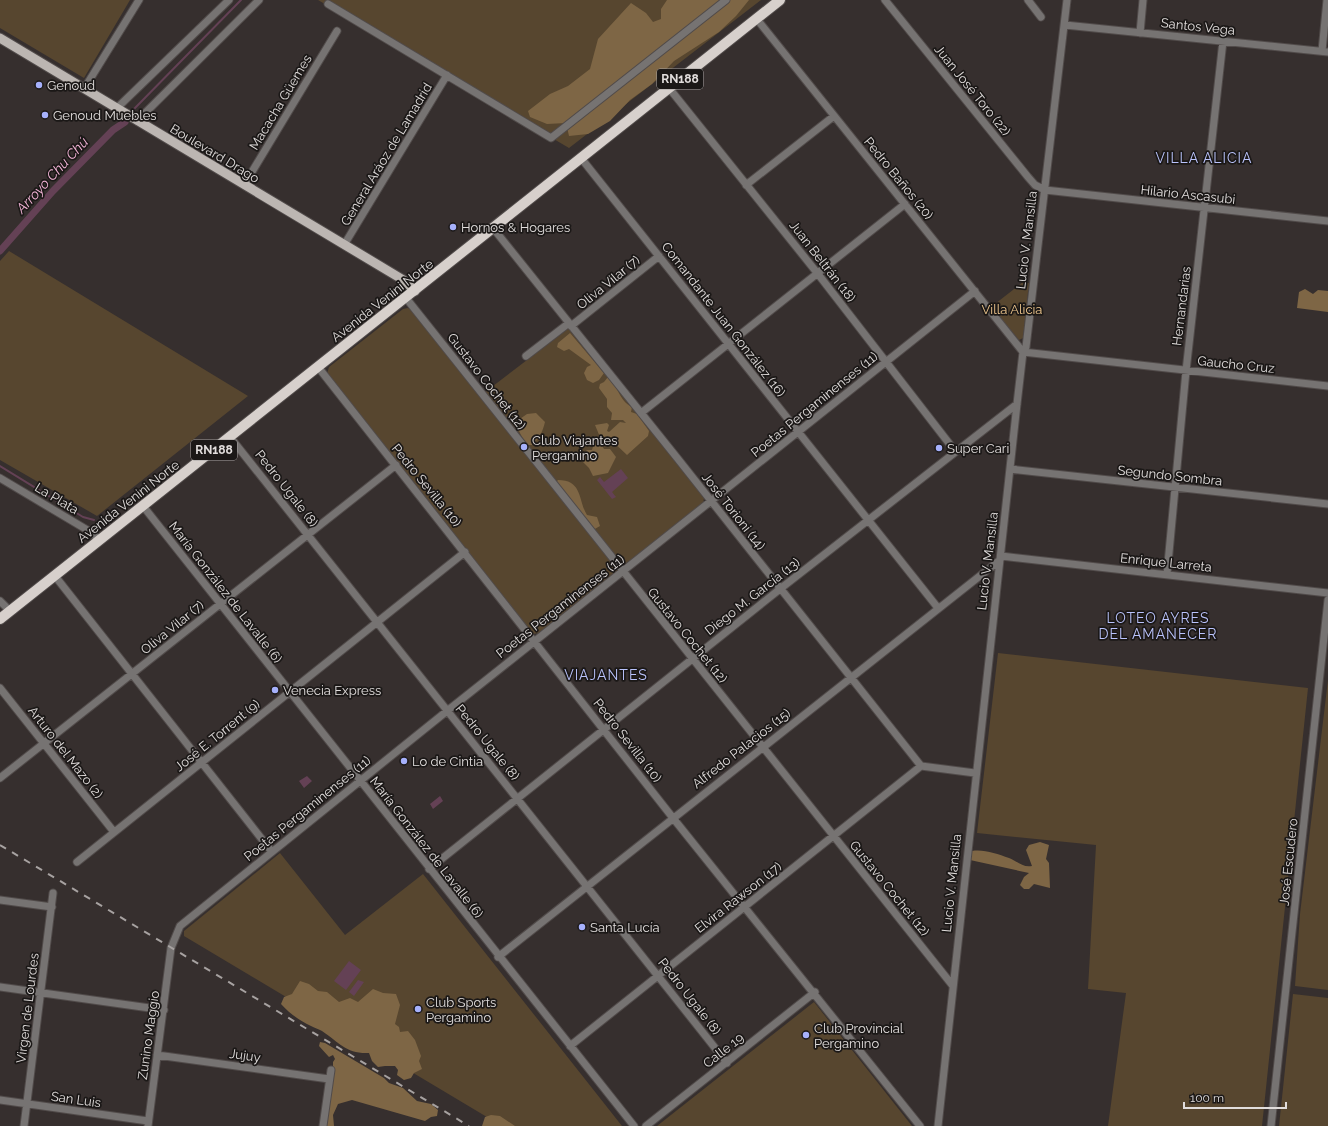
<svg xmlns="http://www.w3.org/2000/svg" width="1328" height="1126" viewBox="0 0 1328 1126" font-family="Raleway,sans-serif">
	<rect width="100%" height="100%" fill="#362f2e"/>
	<!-- green -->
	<path fill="#57462f" d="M0 0H130L84 78 0 28Z
		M318 0H761L569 148Z
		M9 251 248 396 97 516 0 460V261Z
		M1023 282 1029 283 1023 338 1019 340 991 307Z
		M408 308 412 311 480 396 569 328 704 498 703 504 539 633 533 634 327 374 329 367 403 309Z
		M998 653 1308 688 1262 1126H1108L1126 993 1088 989 1096 845 977 833Z
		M1328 680V990L1295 986 1300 914Z
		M280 853 345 935 423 874 622 1126H502L184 936V931Z
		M1293 994 1328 998V1126H1279Z
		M814 1002 912 1126H657Z"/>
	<!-- forest -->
	<path fill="#7e6645" d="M667 0H749L736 16 719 32 674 61 652 84 630 100 610 121 588 134 569 136 566 123 547 124 530 117 528 111 550 94 568 86 590 69 598 39 631 3 646 13 653 22 661 19V9Z
		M1305 289 1313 294 1318 290 1328 291V312L1297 308 1299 292Z
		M570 333 604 373 599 380 593 383 587 380 584 373 587 367 591 365 569 349 564 351 557 347 558 343Z
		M608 377C618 385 619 401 632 407L631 412 637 414 649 431 648 436 627 455 609 438 601 444 604 449H610L616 457 608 473 593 476 589 468 582 461V455L587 450H592L594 443 600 437 595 425 607 423 609 425 607 431 609 432 620 422 626 423 623 420H611L612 413 607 407V399L599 388 600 384 604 382Z
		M536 413 545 422C543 431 539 439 532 445H526L519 431 513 429 506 419 517 421 527 414Z
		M558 480C583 480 578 501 587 515L597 517 600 526 593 530 556 482Z
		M1040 842 1049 845 1046 859 1049 863 1050 888 1034 884 1029 889H1024L1020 885 1024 877 1029 873 970 860 972 851C984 849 997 854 1009 858 1017 861 1023 868 1032 866L1026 850 1029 845Z
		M300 981 309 984 318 991 327 992 339 1002 350 998 358 1002 373 989 383 993 396 994 400 1005 395 1024 399 1027 400 1032 408 1031 415 1040 421 1056 419 1061 422 1069 414 1073 411 1078 404 1080 397 1075 398 1070 395 1066H385L378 1067 372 1061 369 1053C346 1054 340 1043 322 1031 319 1029 314 1028 311 1026 299 1020 290 1014 281 1004L284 997 292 994Z
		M320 1042 325 1043 384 1078 389 1083 403 1088 417 1101 431 1104 438 1110 437 1116 431 1117 425 1121 352 1100 338 1104 333 1115 334 1126H325C326 1117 328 1109 330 1100 331 1094 330 1089 331 1083L333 1082V1062L335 1059 333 1055 329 1057 319 1046Z
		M491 1115 500 1116 515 1126H482L485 1117Z"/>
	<!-- water -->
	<path fill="#644155" d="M621 469 628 478 612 492 616 497 612 499 597 480 600 477 604 482Z
		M307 776 312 781 304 788 299 781Z
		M440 796 443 801 433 809 430 804Z
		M349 961 361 970 346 990 334 981Z
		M358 980 364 982 354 996 349 992Z"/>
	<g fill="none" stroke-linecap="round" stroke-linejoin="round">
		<!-- stream -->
		<path stroke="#644155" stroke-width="2" d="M134 109 241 0
			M0 466 83 517 94 520"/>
		<!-- canal -->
		<path stroke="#644155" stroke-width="7" d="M0 251 53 191 113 130 125 122"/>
		<!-- minor casing -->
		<g stroke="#514b4a" stroke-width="9">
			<path id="minor" d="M885 0 1028 177 1035 185 1045 190 1328 221
				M1028 0 1041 17
				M328 4 551 138 726 0
				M756 18 1023 352 1328 386
				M1065 25 1328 52
				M1140 33 1143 0
				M1322 51 1327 0
				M669 88 818 274 955 451
				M84 89 139 0
				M117 108 229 0
				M137 121 259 0
				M581 158 938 608
				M244 185 337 31
				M746 185 834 116
				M493 228 678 459 921 766 975 773
				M344 245 447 75
				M406 298 953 986
				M571 326 659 256
				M526 356 569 323
				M318 367 673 818 920 1126
				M641 413 905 204
				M230 437 727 1063
				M1010 469 1328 504
				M0 478 89 531 100 540
				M143 506 634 1126
				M1001 556 1328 593
				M1167 574 1186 371 1223 41
				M55 576 272 852
				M0 601 10 611
				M0 688 114 832
				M0 778 396 465
				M77 862 465 552
				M429 869 780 589 1017 404
				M0 900 52 907
				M498 957 1000 560
				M0 987 164 1010
				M570 1046 921 766
				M157 1055 329 1079
				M0 1100 148 1121
				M24 1126 53 893
				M148 1126 171 948 180 926 447 711 975 291
				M323 1126 331 1070
				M646 1126 815 992
				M938 1126 1017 404 1023 352 1026 347 1067 0
				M1271 1126 1328 600"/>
		</g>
		<!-- major casing -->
		<g stroke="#514b4a" stroke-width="11">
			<path id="major" d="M0 38 405 281 415 291"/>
		</g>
		<!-- highway casing -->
		<g stroke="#514b4a" stroke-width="12">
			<path id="highway" d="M0 619 780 0"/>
		</g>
		<!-- minor -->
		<use href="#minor" stroke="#767372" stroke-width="7"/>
		<!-- major -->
		<use href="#major" stroke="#bcb6b2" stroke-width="9"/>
		<!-- highway -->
		<use href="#highway" stroke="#d7d0cc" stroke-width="10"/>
		<!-- rail -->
		<path stroke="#a7a2a1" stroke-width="2" stroke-dasharray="7 7" stroke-linecap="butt" d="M0 845 469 1126"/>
	</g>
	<!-- markers -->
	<g fill="#a6b1fc" stroke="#1b1817" stroke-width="1.5">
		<circle cx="39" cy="85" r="4"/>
		<circle cx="45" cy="115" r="4"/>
		<circle cx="453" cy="227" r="4"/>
		<circle cx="524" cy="447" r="4"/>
		<circle cx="939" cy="448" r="4"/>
		<circle cx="275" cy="690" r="4"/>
		<circle cx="404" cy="761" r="4"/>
		<circle cx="582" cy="927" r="4"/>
		<circle cx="418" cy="1009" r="4"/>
		<circle cx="806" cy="1035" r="4"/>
	</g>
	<g text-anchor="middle" stroke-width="3.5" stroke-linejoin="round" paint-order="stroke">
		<!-- shield labels -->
		<g fill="#1b1817" stroke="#a6a2a1" stroke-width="1">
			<rect x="657" y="69" width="46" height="20" rx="3"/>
			<rect x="191" y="440" width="46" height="20" rx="3"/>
		</g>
		<g font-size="12" font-weight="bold" fill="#e1dddc">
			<text x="680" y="83">RN188</text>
			<text x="214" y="454">RN188</text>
		</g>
		<!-- street labels -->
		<g font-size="13" fill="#e1dddc" stroke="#1b1817">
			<text transform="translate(1198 26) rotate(6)" y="5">Santos Vega</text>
			<text transform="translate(973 90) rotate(51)" y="5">Juan José Toro (22)</text>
			<text transform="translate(280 102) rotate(-59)" y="5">Macacha Güemes</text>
			<text transform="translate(215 153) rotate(31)" y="5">Boulevard Drago</text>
			<text transform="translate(386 154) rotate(-59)" y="5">General Aráoz de Lamadrid</text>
			<text transform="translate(899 178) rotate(51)" y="5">Pedro Baños (20)</text>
			<text transform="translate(1188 194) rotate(6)" y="5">Hilario Ascasubi</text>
			<text transform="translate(1026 240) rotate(-83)" y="5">Lucio V. Mansilla</text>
			<text transform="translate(823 261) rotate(52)" y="5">Juan Beltrán (18)</text>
			<text transform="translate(608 282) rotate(-39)" y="5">Oliva Vilar (7)</text>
			<text transform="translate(382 300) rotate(-38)" y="5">Avenida Venini Norte</text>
			<text transform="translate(1181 306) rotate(-83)" y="5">Hernandarias</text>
			<text transform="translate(724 319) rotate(52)" y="5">Comandante Juan González (16)</text>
			<text transform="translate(1236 364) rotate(6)" y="5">Gaucho Cruz</text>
			<text transform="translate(487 381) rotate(52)" y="5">Gustavo Cochet (12)</text>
			<text transform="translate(814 404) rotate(-39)" y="5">Poetas Pergaminenses (11)</text>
			<text transform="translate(1170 475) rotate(6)" y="5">Segundo Sombra</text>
			<text transform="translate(427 485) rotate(51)" y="5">Pedro Sevilla (10)</text>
			<text transform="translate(287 488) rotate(52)" y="5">Pedro Ugale (8)</text>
			<text transform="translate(57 498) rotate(31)" y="5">La Plata</text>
			<text transform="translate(128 501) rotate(-38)" y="5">Avenida Venini Norte</text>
			<text transform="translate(734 511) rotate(52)" y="5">José Torioni (14)</text>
			<text transform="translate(987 561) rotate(-83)" y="5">Lucio V. Mansilla</text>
			<text transform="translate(1166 562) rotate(6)" y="5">Enrique Larreta</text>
			<text transform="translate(226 592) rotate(52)" y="5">María González de Lavalle (6)</text>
			<text transform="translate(752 596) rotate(-38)" y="5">Diego M. García (13)</text>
			<text transform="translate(560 606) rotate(-38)" y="5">Poetas Pergaminenses (11)</text>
			<text transform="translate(172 627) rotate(-39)" y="5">Oliva Vilar (7)</text>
			<text transform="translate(688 635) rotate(51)" y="5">Gustavo Cochet (12)</text>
			<text transform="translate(217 735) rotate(-39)" y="5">José E. Torrent (9)</text>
			<text transform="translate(628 740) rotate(52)" y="5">Pedro Sevilla (10)</text>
			<text transform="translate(488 742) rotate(51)" y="5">Pedro Ugale (8)</text>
			<text transform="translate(741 748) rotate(-38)" y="5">Alfredo Palacios (15)</text>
			<text transform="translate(66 752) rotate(52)" y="5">Arturo del Mazo (2)</text>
			<text transform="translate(307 808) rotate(-39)" y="5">Poetas Pergaminenses (11)</text>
			<text transform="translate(427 847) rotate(52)" y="5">María González de Lavalle (6)</text>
			<text transform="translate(1288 862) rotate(-84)" y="5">José Escudero</text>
			<text transform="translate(951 883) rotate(-84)" y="5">Lucio V. Mansilla</text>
			<text transform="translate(890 888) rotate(51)" y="5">Gustavo Cochet (12)</text>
			<text transform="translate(738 897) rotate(-38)" y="5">Elvira Rawson (17)</text>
			<text transform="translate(690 996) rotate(52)" y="5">Pedro Ugale (8)</text>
			<text transform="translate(27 1008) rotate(-83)" y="5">Virgen de Lourdes</text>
			<text transform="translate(148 1035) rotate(-82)" y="5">Zunino Maggio</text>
			<text transform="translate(723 1050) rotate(-38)" y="5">Calle 19</text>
			<text transform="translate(245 1055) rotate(8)" y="5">Jujuy</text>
			<text transform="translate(76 1099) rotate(8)" y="5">San Luis</text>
		</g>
		<!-- poi labels -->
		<g font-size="13" fill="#e1dddc" stroke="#1b1817" text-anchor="start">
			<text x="47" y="90">Genoud</text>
			<text x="53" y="120">Genoud Muebles</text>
			<text x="461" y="232">Hornos &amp; Hogares</text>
			<text x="532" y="445">Club Viajantes<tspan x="532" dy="15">Pergamino</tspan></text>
			<text x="947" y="453">Super Cari</text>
			<text x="283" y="695">Venecia Express</text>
			<text x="412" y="766">Lo de Cintia</text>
			<text x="590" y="932">Santa Lucía</text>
			<text x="426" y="1007">Club Sports<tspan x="426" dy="15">Pergamino</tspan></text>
			<text x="814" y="1033">Club Provincial<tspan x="814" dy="15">Pergamino</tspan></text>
		</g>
		<!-- park labels -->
		<g font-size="13" fill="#eec68d" stroke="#1b1817">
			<text x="1012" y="314">Villa Alicia</text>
		</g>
		<!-- neighbourhood labels -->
		<g font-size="14" letter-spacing="1" fill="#bac3fc" stroke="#1b1817">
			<text x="1204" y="163">VILLA ALICIA</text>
			<text x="1158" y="623">LOTEO AYRES<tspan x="1158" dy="16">DEL AMANECER</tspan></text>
			<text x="606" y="680">VIAJANTES</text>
		</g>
		<!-- water labels -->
		<g font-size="14" font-style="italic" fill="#f6b6d9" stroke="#1b1817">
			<text transform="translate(52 175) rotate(-47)" y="5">Arroyo Chu Chú</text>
		</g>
	</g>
	<!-- scale -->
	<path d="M1184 1102v6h102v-6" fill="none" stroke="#e1dddc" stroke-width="2"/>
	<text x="1190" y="1102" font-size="12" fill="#e1dddc" stroke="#1b1817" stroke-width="3" paint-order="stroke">100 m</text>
</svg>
